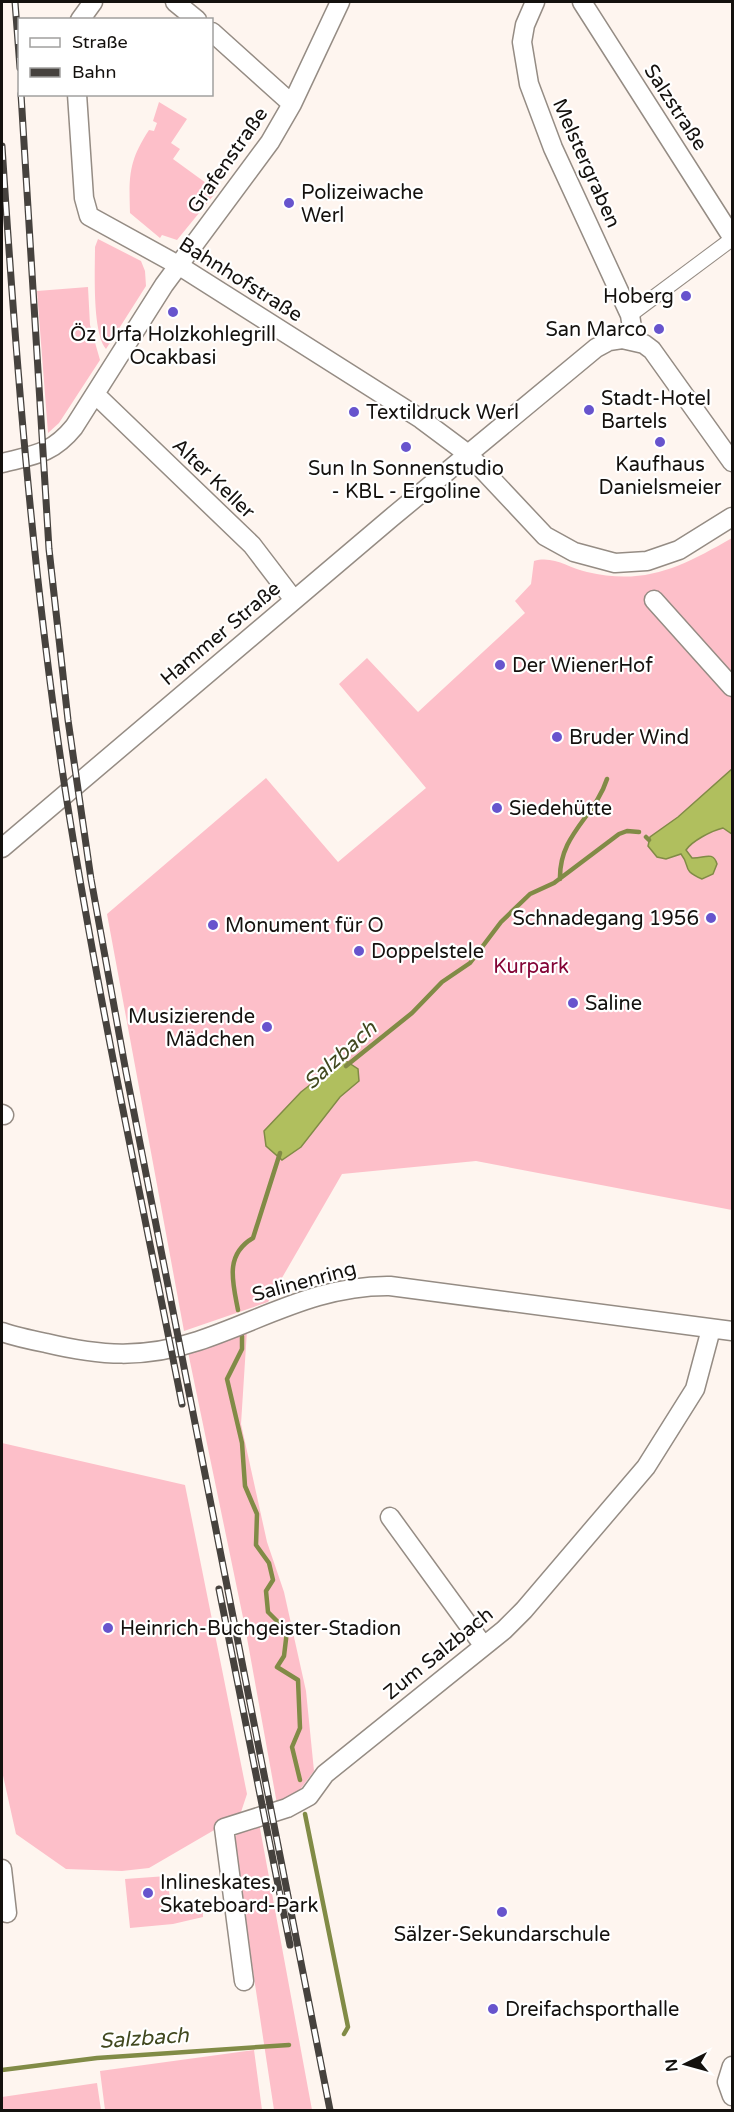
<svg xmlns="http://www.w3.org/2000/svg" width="734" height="2112" viewBox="0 0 734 2112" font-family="'Varela Round',sans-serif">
	<rect width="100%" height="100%" fill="#fef5ef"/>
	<!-- green -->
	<path fill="#fdbfc9" d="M159 102 187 119 171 143 180 149 173 159 217 191 177 240 162 235 160 238 130 213C129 177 128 162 149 130L154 131 157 123 153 121Z
		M98 239 141 261 145 271 146 286 106 349C92 332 95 271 95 247Z
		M88 287 90 325 100 360 59 423 48 433 37 291Z
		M732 538V1210L476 1161 342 1174 268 1302 184 1331 107 914 266 778 338 862 426 788 339 684 367 658 418 712 525 613 515 601 531 584 534 561C553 555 569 568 587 572 646 586 683 566 732 538Z
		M247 1330 241 1424 267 1542 284 1592 306 1691 314 1771 299 1791 277 1804 245 1627 188 1352Z
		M2 1443 185 1485 247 1794 240 1815 149 1868 122 1871 66 1869 16 1834 2 1771Z
		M259 1823 312 2110H274L233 1839 243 1828Z
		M167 1876 171 1906 202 1902 203 1917 173 1924 130 1928 125 1879Z
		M254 2050 262 2110H105L100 2071Z
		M97 2083 101 2110H3L2 2097Z"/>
	<!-- water -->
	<path fill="#b0bf5e" stroke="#818b46" stroke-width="1.5" d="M732 769V834L723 828C711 831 692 841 686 850L692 858C703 859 713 850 717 864L713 874 702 879C680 869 692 868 681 854L666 859 657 857 648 846 650 837 678 817Z
		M343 1059 358 1069 359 1081 340 1097 301 1147 282 1160 266 1146 264 1131 301 1092Z"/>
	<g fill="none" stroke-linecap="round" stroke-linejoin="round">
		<!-- stream -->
		<path stroke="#818b46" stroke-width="4.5" d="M646 837 649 840
			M560 879C559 834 595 817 607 779
			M346 1066 412 1013 442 982 470 963 501 922 530 894 554 883 619 834 627 831 639 832
			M238 1310C233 1283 224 1255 253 1238L280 1153
			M242 1336V1349L227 1379 242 1443 245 1486 257 1514 256 1545 269 1563 273 1580 266 1591 268 1612 287 1631 284 1656 277 1667 298 1680 300 1728 292 1747 300 1780
			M305 1814 348 2027 344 2034
			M2 2070 97 2058 289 2045"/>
		<!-- pedestrian casing -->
		<g stroke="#958c84" stroke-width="16">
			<path id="pedestrian" d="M630 315 732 239"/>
		</g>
		<!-- minor casing -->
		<g stroke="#958c84" stroke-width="21">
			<path id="minor" d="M175 2 197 20
				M535 2 525 25 522 42 529 84 553 148 630 315 634 340
				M582 2 732 237
				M80 20 93 2
				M212 32 292 104
				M77 94 84 198 89 216 178 265 421 419 468 454 545 536 574 552 615 563 647 561 679 550 732 517
				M95 394 252 545 294 600
				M2 463C34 455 52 454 74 427L164 285 270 142 292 104 340 2
				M654 600 732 687
				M2 848 391 518 596 348 609 341 622 339 644 344 652 350 732 462
				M2 1114 4 1115
				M2 1332C16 1337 31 1340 46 1343 100 1356 144 1359 198 1341 264 1319 318 1285 390 1286L732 1331
				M390 1517 483 1645
				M2 1869 7 1913
				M244 1981 224 1828 287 1808 309 1796 325 1774 504 1630 524 1610 646 1467 695 1389 711 1329
				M732 2066 727 2082 732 2096"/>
		</g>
		<!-- pedestrian -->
		<use href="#pedestrian" stroke="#fff" stroke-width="14"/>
		<!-- minor -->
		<use href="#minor" stroke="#fff" stroke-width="18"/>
		<!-- rail casing -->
		<g stroke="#46423e" stroke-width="7">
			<path id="rail" d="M15 2 20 68
				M21 94 49 549 68 720 91 879 126 1072 330 2110
				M2 146C16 363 33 580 66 795 98 999 142 1201 182 1404
				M219 1589 290 1945"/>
		</g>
		<!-- rail -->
		<use href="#rail" stroke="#fff" stroke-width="4.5" stroke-dasharray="14" stroke-linecap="butt"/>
	</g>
	<!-- markers -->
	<g fill="#6754cd" stroke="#fff" stroke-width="2">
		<circle cx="289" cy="203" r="6"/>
		<circle cx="686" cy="296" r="6"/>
		<circle cx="173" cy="312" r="6"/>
		<circle cx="659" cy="329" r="6"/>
		<circle cx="589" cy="410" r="6"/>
		<circle cx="354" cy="412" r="6"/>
		<circle cx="660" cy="442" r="6"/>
		<circle cx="406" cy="447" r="6"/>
		<circle cx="500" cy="665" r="6"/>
		<circle cx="557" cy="737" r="6"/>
		<circle cx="497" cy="808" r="6"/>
		<circle cx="711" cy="918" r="6"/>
		<circle cx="213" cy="925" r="6"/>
		<circle cx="359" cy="951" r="6"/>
		<circle cx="573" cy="1003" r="6"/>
		<circle cx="267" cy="1027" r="6"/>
		<circle cx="108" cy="1628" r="6"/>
		<circle cx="148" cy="1893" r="6"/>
		<circle cx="502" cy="1912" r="6"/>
		<circle cx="493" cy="2009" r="6"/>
	</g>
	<g text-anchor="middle" stroke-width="4.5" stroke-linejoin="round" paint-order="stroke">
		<!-- street labels -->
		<g font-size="20" fill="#14110e" stroke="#fff">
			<text transform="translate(676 107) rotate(57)" y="7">Salzstraße</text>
			<text transform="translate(227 160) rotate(-55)" y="7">Grafenstraße</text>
			<text transform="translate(587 163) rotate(66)" y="7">Melstergraben</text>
			<text transform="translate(241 279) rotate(32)" y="7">Bahnhofstraße</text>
			<text transform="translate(214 478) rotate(44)" y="7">Alter Keller</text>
			<text transform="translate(220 633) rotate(-40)" y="7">Hammer Straße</text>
			<text transform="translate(304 1281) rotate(-15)" y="7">Salinenring</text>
			<text transform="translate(438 1653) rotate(-39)" y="7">Zum Salzbach</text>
		</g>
		<!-- poi labels -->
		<g font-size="20" fill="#14110e" stroke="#fff" text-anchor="start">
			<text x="301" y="199">Polizeiwache<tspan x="301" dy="23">Werl</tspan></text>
			<text x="674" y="303" text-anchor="end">Hoberg</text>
			<text x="647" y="336" text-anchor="end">San Marco</text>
			<text x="173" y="341" text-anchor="middle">Öz Urfa Holzkohlegrill<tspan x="173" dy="23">Ocakbasi</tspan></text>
			<text x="601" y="405">Stadt-Hotel<tspan x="601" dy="23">Bartels</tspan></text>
			<text x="366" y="419">Textildruck Werl</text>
			<text x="660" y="471" text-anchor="middle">Kaufhaus<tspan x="660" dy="23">Danielsmeier</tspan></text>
			<text x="406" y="475" text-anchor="middle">Sun In Sonnenstudio<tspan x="406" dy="23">- KBL - Ergoline</tspan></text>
			<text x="512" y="672">Der WienerHof</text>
			<text x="569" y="744">Bruder Wind</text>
			<text x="509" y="815">Siedehütte</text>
			<text x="699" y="925" text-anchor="end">Schnadegang 1956</text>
			<text x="225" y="932">Monument für O</text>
			<text x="371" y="958">Doppelstele</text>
			<text x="585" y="1010">Saline</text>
			<text x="255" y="1023" text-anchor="end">Musizierende<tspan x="255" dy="23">Mädchen</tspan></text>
			<text x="120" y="1635">Heinrich-Buchgeister-Stadion</text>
			<text x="160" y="1889">Inlineskates,<tspan x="160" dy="23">Skateboard-Park</tspan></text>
			<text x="502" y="1941" text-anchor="middle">Sälzer-Sekundarschule</text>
			<text x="505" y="2016">Dreifachsporthalle</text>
		</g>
		<!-- park labels -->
		<g font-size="20" fill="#830436" stroke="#fff">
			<text x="531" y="973">Kurpark</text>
		</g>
		<!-- water labels -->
		<g font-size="21" font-style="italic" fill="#41481f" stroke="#fff">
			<text transform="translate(340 1055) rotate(-42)" y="7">Salzbach</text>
			<text transform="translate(144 2038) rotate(-4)" y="7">Salzbach</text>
		</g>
	</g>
	<!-- border -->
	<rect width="734" height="2112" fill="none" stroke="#14110e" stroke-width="6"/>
	<!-- legend -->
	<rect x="18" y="18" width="195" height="78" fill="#ffffff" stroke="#a1a09f" stroke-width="1.5"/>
	<rect x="30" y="38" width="30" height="9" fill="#ffffff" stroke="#a1a09f" stroke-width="1.5"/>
	<text x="72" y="48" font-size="18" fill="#14110e">Straße</text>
	<rect x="30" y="68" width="30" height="9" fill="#46423e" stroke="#a1a09f" stroke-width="1.5"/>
	<text x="72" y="78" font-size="18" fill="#14110e">Bahn</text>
	<!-- north arrow -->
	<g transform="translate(686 2064) rotate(265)" stroke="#ffffff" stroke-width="4.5" paint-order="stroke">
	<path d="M0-4.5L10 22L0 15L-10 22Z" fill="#14110e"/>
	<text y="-9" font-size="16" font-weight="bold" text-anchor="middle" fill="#14110e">N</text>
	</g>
</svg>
